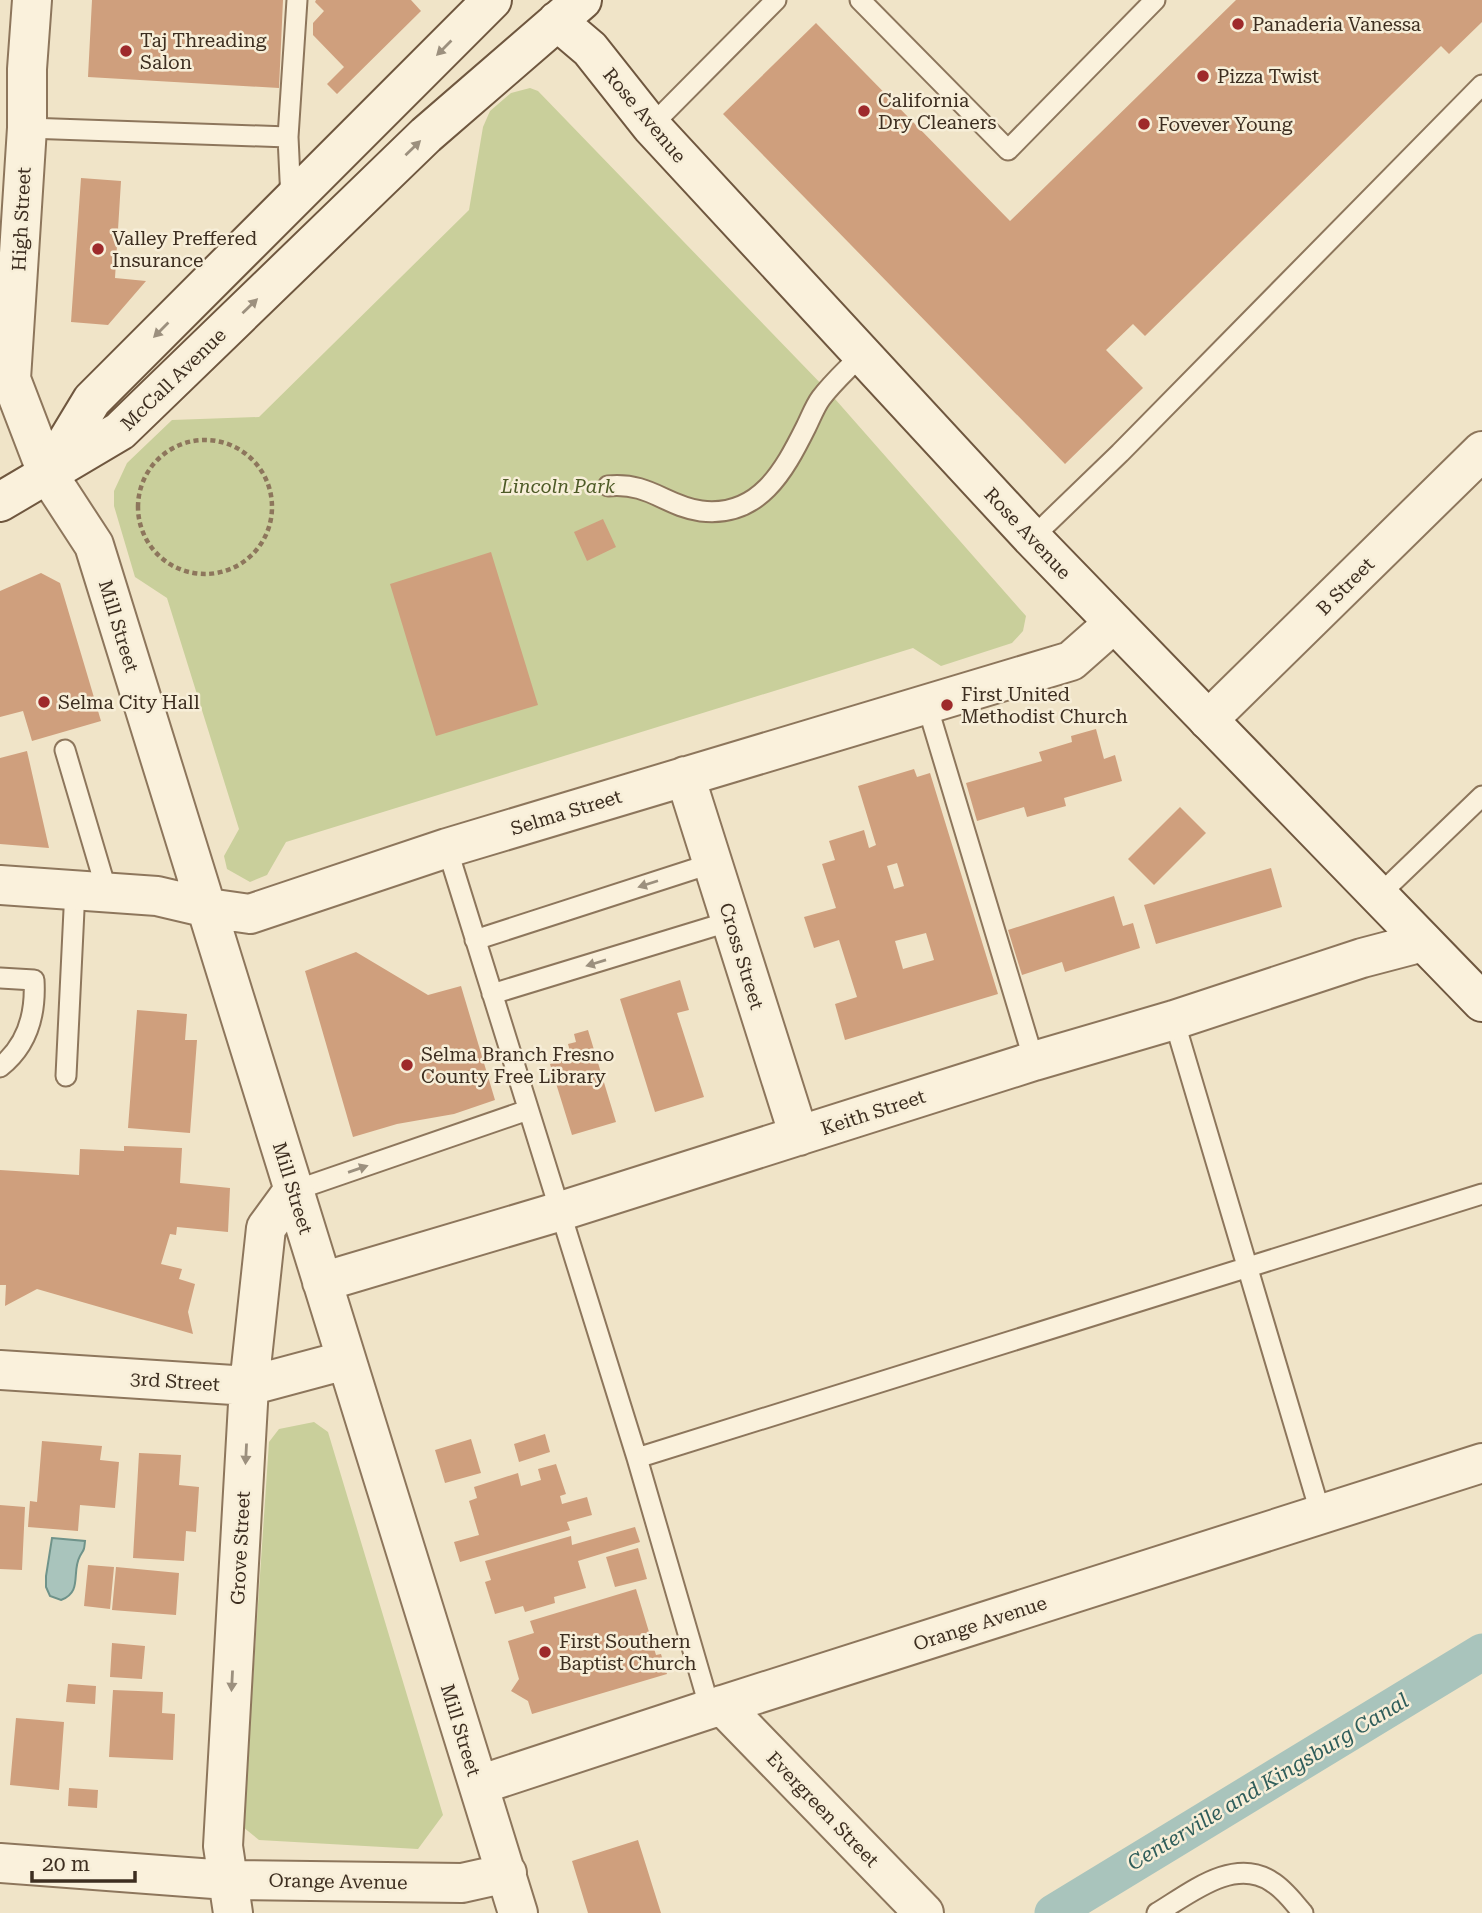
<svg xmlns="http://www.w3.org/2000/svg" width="1482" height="1913" viewBox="0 0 1482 1913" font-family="'Roboto Serif',serif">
	<rect width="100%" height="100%" fill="#f0e4c8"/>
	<!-- green -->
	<path fill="#c9cf9b" d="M530 88 538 91 828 391 1026 616 1023 631 1012 643 941 666 913 648 286 842 267 875 250 882 227 869 224 856 239 829 167 598 135 577 114 506V491L127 463 172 420 259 417 469 210 483 127 490 111 511 93Z
		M314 1422 328 1432 443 1815 418 1849 259 1840 243 1827 269 1442 279 1429Z"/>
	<!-- water -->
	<path fill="#a9c4bc" stroke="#6f938a" stroke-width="2" d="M52 1538 85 1541C84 1551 84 1549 80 1556 71 1572 83 1592 61 1600L50 1596 46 1587V1576Z"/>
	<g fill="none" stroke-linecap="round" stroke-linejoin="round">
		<!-- canal -->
		<path stroke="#a9c4bc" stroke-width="37" d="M1053 1913 1482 1652"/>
	</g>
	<!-- building -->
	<path fill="#cf9f7d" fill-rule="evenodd" d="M92 0H283L279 88 88 77Z
		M316 0H411L421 11 337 94 327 84 344 67 313 35V23L324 11 315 2Z
		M1236 0H1482V22L1449 54 1441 46 1145 336 1133 324 1106 350 1143 388 1065 464 723 114 816 23 1010 221Z
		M81 178 121 181 115 278 146 281 108 325 71 322Z
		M603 519 616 547 587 561 574 532Z
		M491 552 538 705 436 736 390 584Z
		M41 573 60 583 101 721 32 741 23 711 0 717V591Z
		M1096 729 1104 759 1115 755 1122 781 1064 798 1066 806 1027 817 1024 807 977 821 966 783 1042 761 1039 752 1072 742 1071 736Z
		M27 751 49 848 0 844V758Z
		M914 769 917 777 930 773 998 994 845 1040 835 1004 857 997 839 940 814 948 804 917 836 908 822 864 835 860 829 841 864 830 869 848 876 845 858 786ZM897 863 904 886 894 889 887 866ZM926 933 934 960 903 969 895 941Z
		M1180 807 1206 833 1154 885 1128 859Z
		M1271 868 1282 907 1156 944 1144 905Z
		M1114 896 1123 926 1133 923 1140 948 1065 972 1062 962 1022 975 1008 930Z
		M356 952 428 995 461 986 495 1100 454 1114 397 1124 353 1137 305 971Z
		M680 980 689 1010 677 1013 704 1097 655 1112 620 999Z
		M137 1010 187 1014 185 1040H197L190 1133 128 1128Z
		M588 1030 616 1122 572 1135 550 1064 572 1058 568 1044 576 1042 574 1034Z
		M124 1146 182 1148 180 1183 230 1188 228 1232 177 1227 176 1235 170 1234 161 1264 182 1269 179 1279 195 1284 188 1312 193 1334 37 1289 5 1306 6 1285H0V1170L79 1175 80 1149 124 1151Z
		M545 1434 550 1452 519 1462 514 1444Z
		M471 1439 481 1473 445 1483 435 1450Z
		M42 1441 102 1446 100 1460 119 1462 115 1508 80 1505 78 1531 28 1527 30 1501 37 1502Z
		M139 1453 181 1455 179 1485 199 1487 196 1532 186 1531 184 1561 133 1558Z
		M556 1464 566 1494 560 1496 562 1504 587 1497 592 1515 567 1522 570 1530 460 1562 454 1542 479 1535 469 1501 477 1498 474 1487 518 1473 521 1486 541 1480 538 1469Z
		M0 1505 25 1507 22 1570 0 1569Z
		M635 1527 640 1542 578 1561 586 1588 554 1597 555 1603 525 1612 523 1606 495 1614 485 1582 491 1580 485 1561 571 1536 572 1545Z
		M638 1548 647 1579 615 1587 606 1557Z
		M88 1565 114 1567 110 1609 84 1606Z
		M116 1567 179 1573 176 1615 112 1610Z
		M636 1589 656 1655 661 1654 667 1674 532 1714 528 1701 511 1691 519 1679 508 1641 534 1633 530 1621Z
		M112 1643 145 1646 142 1679 110 1677Z
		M68 1684 96 1686 95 1704 66 1702Z
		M113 1690 163 1692 162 1713 175 1714 173 1760 109 1757Z
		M16 1718 64 1722 59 1790 10 1785Z
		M69 1788 98 1790 97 1808 68 1806Z
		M638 1840 661 1913H588L572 1861Z"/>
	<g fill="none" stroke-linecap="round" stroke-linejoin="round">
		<!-- lane casing -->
		<g stroke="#8d765c" stroke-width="23">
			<path id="lane" d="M860 0 1008 150 1155 0
				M651 126 776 0
				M27 128 288 137
				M291 200 288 137 297 0
				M608 486C650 482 665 506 701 511 759 518 784 471 806 427 811 417 815 406 821 398 833 382 849 368 862 354
				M1032 538 1120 453 1482 85
				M927 705 1034 1061
				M65 750 107 892
				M447 848 637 1458 710 1709
				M1378 896 1482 796
				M475 940 713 863
				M0 978 34 980C36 1014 28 1045 0 1067
				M492 994 731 921
				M1174 1020 1321 1515
				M66 1076 75 889
				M293 1191 528 1110
				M637 1458 1482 1194
				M1157 1913C1189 1894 1234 1856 1272 1882 1284 1889 1294 1903 1303 1913"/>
		</g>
		<!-- street casing -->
		<g stroke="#8d765c" stroke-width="42">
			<path id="street" d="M32 0 27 69V128L11 379 47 473 94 545 518 1913
				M1208 720 1482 451
				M685 776 799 1136
				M0 885 157 896 208 908 250 914 447 848 1071 661 1114 623
				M322 1282 561 1211 1034 1061 1174 1020 1362 958 1423 942
				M0 1370 249 1386 346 1360
				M722 1705 924 1913
				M479 1785 710 1709 1482 1463
				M0 1863 227 1880 462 1883 507 1873
				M233 1913 223 1846 249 1386 266 1228 293 1191"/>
		</g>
		<!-- secondary casing -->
		<g stroke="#6f573f" stroke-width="42">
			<path id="secondary" d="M557 21 590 49 651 126 1032 538 1482 1002
				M49 471 92 400 492 0
				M0 502 120 431 426 135 582 0"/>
		</g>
		<!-- path -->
		<path stroke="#8d765c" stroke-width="4.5" stroke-dasharray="5 3.5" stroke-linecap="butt" d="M138 507a67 67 0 1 1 134 0a67 67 0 1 1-134 0Z"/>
		<!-- lane -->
		<use href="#lane" stroke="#faf1dc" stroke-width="19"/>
		<!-- street -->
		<use href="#street" stroke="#faf1dc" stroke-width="38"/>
		<!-- secondary -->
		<use href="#secondary" stroke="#faf1dc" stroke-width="38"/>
	</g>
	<!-- one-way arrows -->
	<defs><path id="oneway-solid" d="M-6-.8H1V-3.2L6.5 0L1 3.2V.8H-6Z" transform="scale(1.75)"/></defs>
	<g fill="#9c907e">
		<use href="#oneway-solid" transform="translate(444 48) rotate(135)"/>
		<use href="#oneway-solid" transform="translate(413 148) rotate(-44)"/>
		<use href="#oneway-solid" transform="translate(250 306) rotate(-44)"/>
		<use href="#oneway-solid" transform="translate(161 330) rotate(135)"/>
		<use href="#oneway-solid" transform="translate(648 884) rotate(162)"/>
		<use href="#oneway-solid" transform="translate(596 963) rotate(163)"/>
		<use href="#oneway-solid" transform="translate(358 1169) rotate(-19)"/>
		<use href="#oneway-solid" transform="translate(246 1454) rotate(93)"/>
		<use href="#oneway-solid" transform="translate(232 1681) rotate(93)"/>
	</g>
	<!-- markers -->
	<g fill="#9e2a2b" stroke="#f7eed8" stroke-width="2.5">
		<circle cx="1238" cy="24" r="7"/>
		<circle cx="126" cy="51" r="7"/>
		<circle cx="1203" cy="76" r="7"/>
		<circle cx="864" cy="111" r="7"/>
		<circle cx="1144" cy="124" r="7"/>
		<circle cx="98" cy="249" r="7"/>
		<circle cx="44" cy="702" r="7"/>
		<circle cx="947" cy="705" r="7"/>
		<circle cx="407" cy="1065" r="7"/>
		<circle cx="545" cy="1652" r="7"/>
	</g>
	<g text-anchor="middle" stroke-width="5" stroke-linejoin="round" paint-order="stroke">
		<!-- poi labels -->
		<g font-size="19" fill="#3d2e20" stroke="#f7eed8" text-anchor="start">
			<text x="1252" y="31">Panaderia Vanessa</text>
			<text x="140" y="47">Taj Threading<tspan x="140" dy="22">Salon</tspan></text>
			<text x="1217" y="83">Pizza Twist</text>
			<text x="878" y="107">California<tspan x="878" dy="22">Dry Cleaners</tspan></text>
			<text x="1158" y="131">Fovever Young</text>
			<text x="112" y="245">Valley Preffered<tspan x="112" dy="22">Insurance</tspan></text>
			<text x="961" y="701">First United<tspan x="961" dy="22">Methodist Church</tspan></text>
			<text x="58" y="709">Selma City Hall</text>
			<text x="421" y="1061">Selma Branch Fresno<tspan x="421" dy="22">County Free Library</tspan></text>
			<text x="559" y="1648">First Southern<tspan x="559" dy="22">Baptist Church</tspan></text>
		</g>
		<!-- street labels -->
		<g font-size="19" fill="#3d2e20" stroke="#f7eed8">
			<text transform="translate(645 115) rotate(50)" y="7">Rose Avenue</text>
			<text transform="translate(21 219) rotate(-87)" y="7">High Street</text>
			<text transform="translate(173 379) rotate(-44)" y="7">McCall Avenue</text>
			<text transform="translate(1028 533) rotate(47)" y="7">Rose Avenue</text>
			<text transform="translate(1345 586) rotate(-45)" y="7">B Street</text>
			<text transform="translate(119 626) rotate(73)" y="7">Mill Street</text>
			<text transform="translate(566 812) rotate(-17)" y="7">Selma Street</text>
			<text transform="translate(742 956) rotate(73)" y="7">Cross Street</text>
			<text transform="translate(873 1112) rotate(-18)" y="7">Keith Street</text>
			<text transform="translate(293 1188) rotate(73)" y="7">Mill Street</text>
			<text transform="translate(175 1381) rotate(4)" y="7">3rd Street</text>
			<text transform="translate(240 1548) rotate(-87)" y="7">Grove Street</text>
			<text transform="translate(980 1623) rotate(-18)" y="7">Orange Avenue</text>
			<text transform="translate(461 1730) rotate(73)" y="7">Mill Street</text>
			<text transform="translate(823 1809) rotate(46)" y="7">Evergreen Street</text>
			<text transform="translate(338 1881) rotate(1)" y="7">Orange Avenue</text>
		</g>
		<!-- park labels -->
		<g font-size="19" font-style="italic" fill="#4d5a26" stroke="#f7eed8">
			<text x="558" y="493">Lincoln Park</text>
		</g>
		<!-- water labels -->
		<g font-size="21" font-style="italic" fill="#2f5d5a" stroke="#f7eed8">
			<text transform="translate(1268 1782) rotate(-31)" y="7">Centerville and Kingsburg Canal</text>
		</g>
	</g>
	<!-- scale -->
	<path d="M32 1871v10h103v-10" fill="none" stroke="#3d2e20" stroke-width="3.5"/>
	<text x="42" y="1871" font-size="21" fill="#3d2e20" stroke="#f7eed8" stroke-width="5" paint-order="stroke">20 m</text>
</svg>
